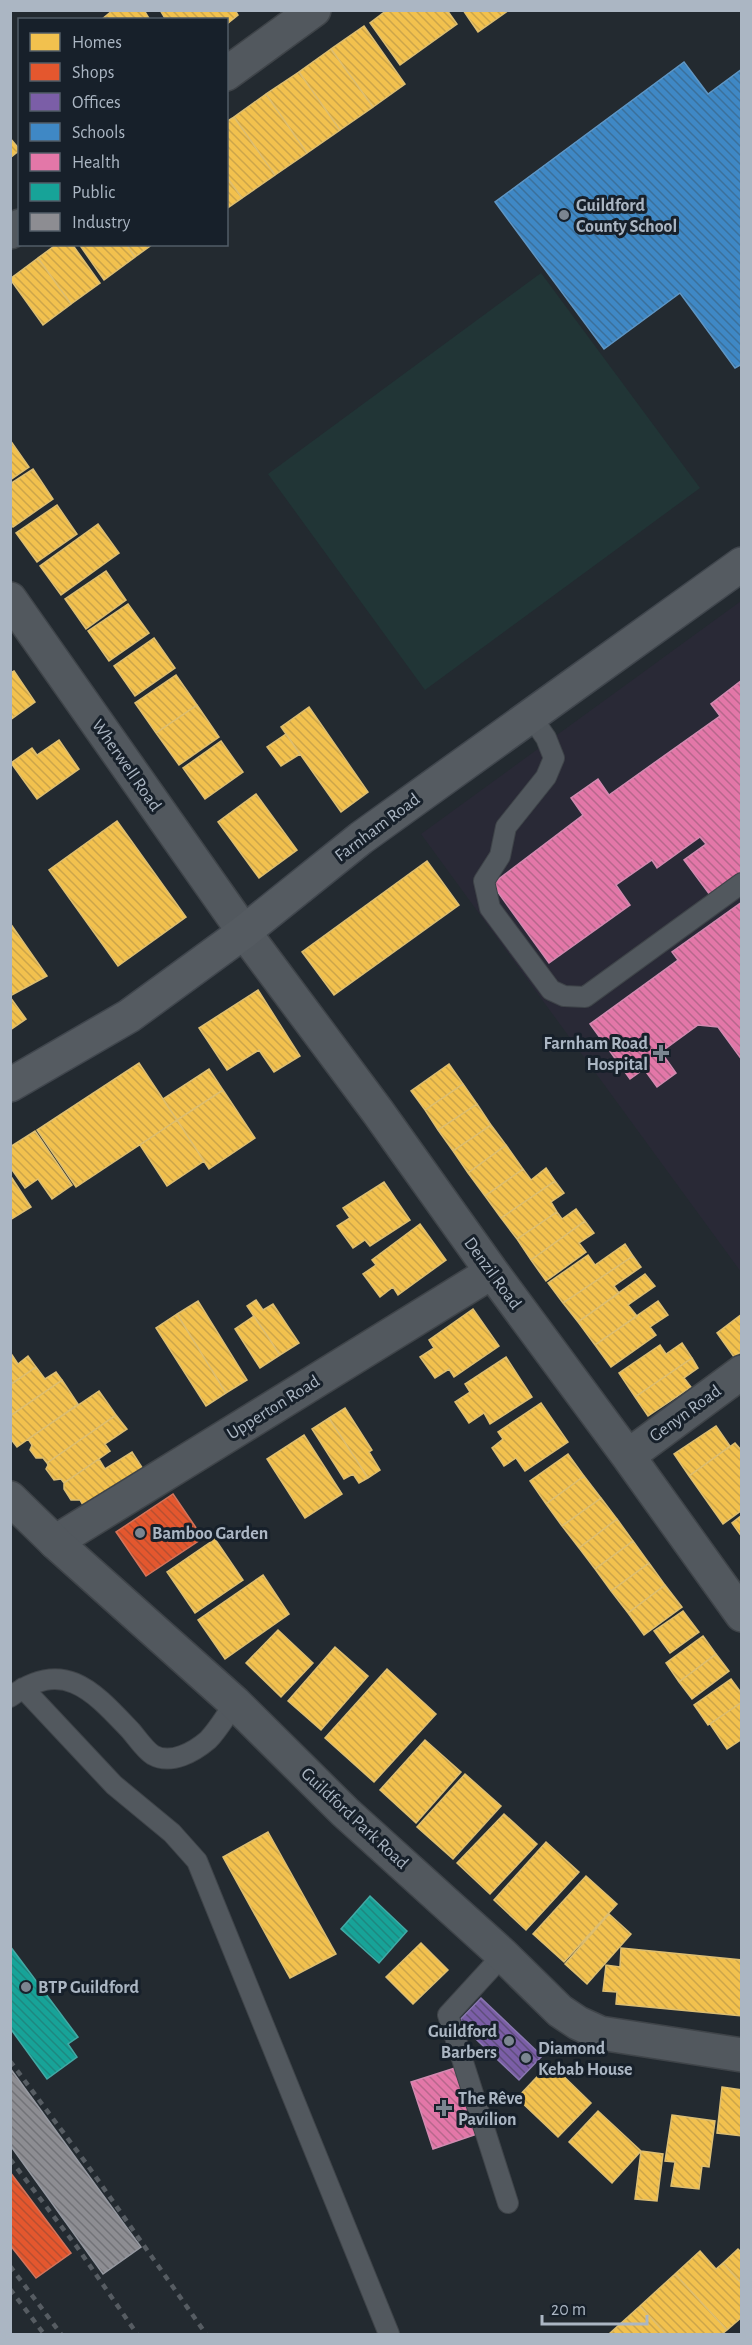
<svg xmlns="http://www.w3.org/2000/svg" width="752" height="2345" viewBox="0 0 752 2345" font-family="'Alegreya Sans',sans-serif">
	<defs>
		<pattern id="homes-back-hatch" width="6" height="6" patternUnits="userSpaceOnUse" patternTransform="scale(1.5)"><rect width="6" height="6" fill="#f2c14e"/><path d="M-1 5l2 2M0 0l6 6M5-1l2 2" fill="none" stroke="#cca54a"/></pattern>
		<pattern id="shops-back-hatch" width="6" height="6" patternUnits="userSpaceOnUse" patternTransform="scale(1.5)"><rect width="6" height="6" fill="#e4572e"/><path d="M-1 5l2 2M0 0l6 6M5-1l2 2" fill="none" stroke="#b84f31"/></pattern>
		<pattern id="offices-back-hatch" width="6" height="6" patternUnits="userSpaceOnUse" patternTransform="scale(1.5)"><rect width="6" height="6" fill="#7b5ea7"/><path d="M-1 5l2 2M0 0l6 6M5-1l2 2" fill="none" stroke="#5e4e7b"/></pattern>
		<pattern id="schools-back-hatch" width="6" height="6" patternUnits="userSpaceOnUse" patternTransform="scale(1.5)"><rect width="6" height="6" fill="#3f88c5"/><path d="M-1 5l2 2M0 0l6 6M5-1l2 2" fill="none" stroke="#3b709b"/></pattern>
		<pattern id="health-back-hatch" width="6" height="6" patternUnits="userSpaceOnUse" patternTransform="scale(1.5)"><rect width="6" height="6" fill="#e377a8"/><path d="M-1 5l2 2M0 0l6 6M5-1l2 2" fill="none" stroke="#b7678c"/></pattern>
		<pattern id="public-back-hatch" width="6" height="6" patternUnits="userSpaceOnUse" patternTransform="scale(1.5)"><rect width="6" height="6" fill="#17a398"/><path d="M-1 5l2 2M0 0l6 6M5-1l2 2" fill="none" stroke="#1e8880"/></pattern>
		<pattern id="industry-back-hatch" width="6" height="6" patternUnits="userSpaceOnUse" patternTransform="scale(1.5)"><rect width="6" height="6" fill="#8d8d92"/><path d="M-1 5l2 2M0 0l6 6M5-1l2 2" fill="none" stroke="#727378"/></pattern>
	</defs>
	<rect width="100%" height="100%" fill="#232a30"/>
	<!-- medical -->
	<path fill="#292936" d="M741 601V1272L421 834Z"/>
	<!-- garden -->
	<path fill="#213536" d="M541 273 700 488 425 690 268 474Z"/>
	<!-- homes -->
	<path fill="url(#homes-back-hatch)" stroke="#ddbe71" stroke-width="1.5" d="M113 10H144L150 20H101Z
		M160 10H235L238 15 227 24 226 20 222 18 220 20H166Z
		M387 10H447L457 24 400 65 370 23Z
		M463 10H509L478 32Z
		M364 26 405 84 373 107 331 49Z
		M331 49 373 107 340 130 299 72Z
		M299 72 340 130 307 153 266 94Z
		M266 94 307 153 275 175 234 117Z
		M234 117 275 175 242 198 226 176V122Z
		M10 138 20 150 10 158Z
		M226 176 242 198 226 209Z
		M57 244H72L100 283 71 304 38 258Z
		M79 244H126L135 257 104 280Z
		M126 244H153L135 257Z
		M38 258 71 304 43 325 10 279Z
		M10 440 29 467 10 480Z
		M33 469 53 499 13 527 10 524V484Z
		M57 505 77 534 37 562 16 533Z
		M98 524 119 553 61 595 40 566Z
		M106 571 126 600 86 629 65 599Z
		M128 604 149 633 109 661 88 631Z
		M154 638 175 668 135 696 114 666Z
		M14 671 35 702 10 720V673Z
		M176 675 197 705 156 733 135 703Z
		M197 705 219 737 179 765 156 733Z
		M309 707 368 792 341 812 281 727Z
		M286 734 300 754 281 766 267 747Z
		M59 740 79 769 37 799 11 763 32 748 37 755Z
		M221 741 243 772 205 799 183 768Z
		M256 794 297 850 259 878 218 822Z
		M117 821 186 917 118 966 49 870Z
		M427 861 459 905 334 995 302 952Z
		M10 923 47 976 10 996Z
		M258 990 300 1056 274 1072 259 1050 227 1070 199 1028Z
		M10 997 26 1019 10 1030Z
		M139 1063 177 1120 76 1187 37 1130Z
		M449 1064 463 1084 425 1110 411 1091Z
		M209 1069 223 1090 177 1120 163 1099Z
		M463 1084 477 1104 438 1130 425 1110Z
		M223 1090 255 1138 209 1169 177 1120Z
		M477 1104 491 1125 453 1151 438 1130Z
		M177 1120 204 1161 167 1186 140 1145Z
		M491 1125 506 1145 468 1173 453 1151Z
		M35 1131 72 1185 52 1199 38 1179 25 1188 10 1167V1147Z
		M506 1145 523 1169 485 1196 468 1173Z
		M546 1168 555 1181 501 1218 485 1196 523 1169 531 1180Z
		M10 1175 31 1207 10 1220Z
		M555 1181 564 1193 551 1202 557 1212 517 1239 501 1218Z
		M384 1182 410 1220 370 1246 365 1240 353 1248 337 1226 350 1218 343 1208Z
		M576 1209 585 1221 531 1260 517 1239 557 1212 562 1219Z
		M585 1221 594 1233 579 1243 586 1252 546 1281 531 1260Z
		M420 1224 446 1260 398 1295 393 1287 380 1297 363 1274 376 1265 372 1260Z
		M625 1244 633 1256 563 1303 548 1283 588 1255 595 1265Z
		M633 1256 641 1267 614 1286 619 1293 578 1322 563 1303Z
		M645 1274 655 1286 628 1305 637 1316 595 1345 578 1322Z
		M256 1300 263 1310 273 1304 299 1343 280 1355 247 1306Z
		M198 1301 247 1380 226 1393 177 1314Z
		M658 1301 668 1315 650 1327 656 1335 611 1367 595 1345Z
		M473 1309 499 1346 454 1377 449 1369 435 1378 420 1357 434 1348 429 1340Z
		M177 1314 226 1393 206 1406 156 1328Z
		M742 1314V1351L734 1357 717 1333Z
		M254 1316 280 1355 260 1368 235 1329Z
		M682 1343 692 1358 635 1397 619 1373 660 1345 666 1354Z
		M12 1355 18 1364 28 1356 36 1367 10 1385Z
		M506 1357 532 1397 490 1424 484 1413 469 1423 455 1402 470 1392 465 1384Z
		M692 1358 698 1368 684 1378 691 1387 648 1416 635 1397Z
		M36 1367 45 1379 56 1372 62 1380 10 1416V1385Z
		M62 1380 78 1404 17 1447 10 1438V1416Z
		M99 1391 116 1415 47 1463 43 1458H36L30 1450 32 1445 28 1439Z
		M541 1403 568 1442 525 1471 516 1458 504 1466 492 1448 503 1439 498 1432Z
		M345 1408 372 1450 369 1452 380 1470 368 1478 329 1418Z
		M116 1415 127 1429 105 1444 110 1451 64 1483 61 1479 54 1480 46 1469 48 1465 47 1463Z
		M329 1418 368 1478 359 1483 353 1474 344 1479 312 1429Z
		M716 1426 730 1446 689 1476 674 1454Z
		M304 1435 342 1494 305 1518 267 1459Z
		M735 1443 742 1451V1510L723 1524 689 1476Z
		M132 1452 143 1469 84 1507 80 1500H71L64 1489V1483L99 1459 105 1469Z
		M568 1454 584 1476 546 1504 530 1481Z
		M584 1476 601 1498 562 1526 546 1504Z
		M601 1498 617 1519 579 1548 562 1526Z
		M742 1515V1537L732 1523Z
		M617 1519 633 1541 595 1569 579 1548Z
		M215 1539 243 1580 195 1613 167 1572Z
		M633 1541 649 1563 611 1591 595 1569Z
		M649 1563 665 1585 628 1613 611 1591Z
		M263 1575 289 1614 225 1659 198 1620Z
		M665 1585 682 1607 644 1635 628 1613Z
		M683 1611 699 1632 670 1653 654 1631Z
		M278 1630 313 1663 281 1697 246 1663Z
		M703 1636 716 1654 679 1682 666 1663Z
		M335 1647 368 1676 321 1730 288 1701Z
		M716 1654 729 1671 692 1699 679 1682Z
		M387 1669 436 1714 374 1782 325 1738Z
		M731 1679 742 1694V1702L708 1725 694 1705Z
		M742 1702V1739L727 1749 710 1724Z
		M425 1740 461 1772 416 1823 380 1790Z
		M465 1774 501 1806 453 1859 417 1827Z
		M504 1814 537 1844 490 1894 457 1863Z
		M268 1832 336 1954 290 1978 223 1857Z
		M546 1842 579 1872 526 1930 494 1900Z
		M586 1876 617 1904 564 1962 533 1934Z
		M609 1914 631 1934 587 1984 565 1964Z
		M421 1943 448 1970 413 2004 386 1977Z
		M621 1948 742 1960V2016L616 2004 617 1992 603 1991 606 1965 620 1967Z
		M550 2063 591 2103 558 2137 517 2098Z
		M722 2087 742 2090V2136L717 2133Z
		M598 2111 641 2151 612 2183 569 2142Z
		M672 2115 715 2121 709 2167 702 2166 699 2189 671 2186 675 2162 665 2161Z
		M641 2151 663 2154 657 2201 635 2199Z
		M738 2249 742 2253V2284L723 2263Z
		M700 2251 716 2269 723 2263 742 2284V2317L727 2330 675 2274Z
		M675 2274 727 2330 722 2334H666L640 2306Z
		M640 2306 666 2334H609Z"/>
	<!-- shops -->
	<path fill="url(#shops-back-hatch)" stroke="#d3745b" stroke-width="1.5" d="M173 1494 203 1538 146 1576 116 1532Z
		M10 2172 71 2253 36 2278 10 2245Z"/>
	<!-- offices -->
	<path fill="url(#offices-back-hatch)" stroke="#8978af" stroke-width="1.5" d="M481 1998 542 2056 519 2080 458 2022Z"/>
	<!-- schools -->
	<path fill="url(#schools-back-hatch)" stroke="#5f96c4" stroke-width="1.5" d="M684 62 708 94 742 69V364L735 368 680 293 604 349 495 202Z"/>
	<!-- health -->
	<path fill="url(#health-back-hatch)" stroke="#d28ab0" stroke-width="1.5" d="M742 680V871L710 895 684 860 706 844 700 837 657 868 652 860 616 885 630 905 549 963 492 884 583 815 571 798 598 779 609 795 720 716 711 704Z
		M742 902V1060L718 1027 698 1025 661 1052 676 1073 657 1087 644 1069 630 1079 590 1024 678 960 672 952Z
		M455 2068 477 2134 433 2149 411 2082Z"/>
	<!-- public -->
	<path fill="url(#public-back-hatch)" stroke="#43a9a5" stroke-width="1.5" d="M370 1896 407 1931 379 1963 341 1929Z
		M10 1946 78 2037 68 2044 77 2057 47 2079 10 2028Z"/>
	<!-- industry -->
	<path fill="url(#industry-back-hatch)" stroke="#9699a1" stroke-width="1.5" d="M10 2068 141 2247 103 2274 10 2145Z"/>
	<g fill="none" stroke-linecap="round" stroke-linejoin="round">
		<!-- service casing -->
		<g stroke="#3f4449" stroke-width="22">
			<path id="service" d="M530 715 546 738 554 758 546 777 506 827 500 856 484 881 490 908 551 990 564 996 585 997 742 883
				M23 1688 114 1785 172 1833 197 1861 389 2334
				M10 1697C64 1657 93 1691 131 1731 137 1738 145 1750 153 1755 171 1765 194 1752 208 1740 218 1730 227 1714 235 1703
				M503 1955 448 2015 508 2203"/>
		</g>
		<!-- minor casing -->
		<g stroke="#3f4449" stroke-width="36">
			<path id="minor" d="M226 74 314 10
				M10 232 20 226
				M10 599 244 932 378 1112 492 1272 628 1456 742 1615
				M628 1456 742 1372
				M55 1542 492 1272"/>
		</g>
		<!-- tertiary casing -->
		<g stroke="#3f4449" stroke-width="36">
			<path id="tertiary" d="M10 1498 55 1542 235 1703 345 1812 503 1955 560 2011 578 2023 600 2033 742 2055"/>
		</g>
		<!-- primary casing -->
		<g stroke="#40464d" stroke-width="36">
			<path id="primary" d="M10 1085 129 1016 244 932 361 838 742 564"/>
		</g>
		<!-- service -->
		<use href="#service" stroke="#52585e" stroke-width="20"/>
		<!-- minor -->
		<use href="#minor" stroke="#52585e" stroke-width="33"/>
		<!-- tertiary -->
		<use href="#tertiary" stroke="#52585e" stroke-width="33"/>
		<!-- primary -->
		<use href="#primary" stroke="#555b61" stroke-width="33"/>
		<!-- rail -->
		<path stroke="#565c62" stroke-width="4.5" stroke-dasharray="6 6" stroke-linecap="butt" d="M10 2061 86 2163 206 2334
			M10 2159 77 2247 137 2334
			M10 2266 61 2334
			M10 2289 44 2334"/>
	</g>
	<!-- markers -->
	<g fill="#7b8590" stroke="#17202a" stroke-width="2">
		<circle cx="564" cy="215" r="6"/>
		<path d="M658 1044h6v6h6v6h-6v6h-6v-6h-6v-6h6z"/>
		<circle cx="140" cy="1533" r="6"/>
		<circle cx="26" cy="1987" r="6"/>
		<circle cx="509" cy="2041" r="6"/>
		<circle cx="526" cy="2058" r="6"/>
		<path d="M441 2099h6v6h6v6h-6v6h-6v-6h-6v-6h6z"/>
	</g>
	<g text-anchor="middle" stroke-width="6" stroke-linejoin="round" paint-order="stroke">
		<!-- poi labels -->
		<g font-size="18" font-weight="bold" fill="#abb6c3" stroke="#17202a" text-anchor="start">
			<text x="576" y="211">Guildford<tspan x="576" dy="21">County School</tspan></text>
			<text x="648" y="1049" text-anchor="end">Farnham Road<tspan x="648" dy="21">Hospital</tspan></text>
			<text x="152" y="1539">Bamboo Garden</text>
			<text x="38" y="1993">BTP Guildford</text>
			<text x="497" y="2037" text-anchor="end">Guildford<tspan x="497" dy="21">Barbers</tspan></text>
			<text x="538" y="2054">Diamond<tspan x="538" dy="21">Kebab House</tspan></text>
			<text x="458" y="2104">The Rêve<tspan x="458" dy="21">Pavilion</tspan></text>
		</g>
		<!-- street labels -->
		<g font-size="18" fill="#abb6c3" stroke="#17202a">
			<text transform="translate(127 765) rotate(55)" y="6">Wherwell Road</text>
			<text transform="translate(377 827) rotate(-37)" y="6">Farnham Road</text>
			<text transform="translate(493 1273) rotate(54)" y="6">Denzil Road</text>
			<text transform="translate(273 1407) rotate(-32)" y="6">Upperton Road</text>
			<text transform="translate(685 1413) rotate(-36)" y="6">Genyn Road</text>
			<text transform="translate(355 1818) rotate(43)" y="6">Guildford Park Road</text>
		</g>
	</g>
	<!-- border -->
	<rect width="752" height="2345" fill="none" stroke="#abb6c3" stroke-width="24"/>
	<!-- legend -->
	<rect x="18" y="18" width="210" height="228" fill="#17202a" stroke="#525c67" stroke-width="1.5"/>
	<rect x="30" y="33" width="30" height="18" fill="#f2c14e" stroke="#525c67" stroke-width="1.5"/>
	<text x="72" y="48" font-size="18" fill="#abb6c3">Homes</text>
	<rect x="30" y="63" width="30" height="18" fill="#e4572e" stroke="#525c67" stroke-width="1.5"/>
	<text x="72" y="78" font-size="18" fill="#abb6c3">Shops</text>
	<rect x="30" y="93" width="30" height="18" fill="#7b5ea7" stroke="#525c67" stroke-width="1.5"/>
	<text x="72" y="108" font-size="18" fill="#abb6c3">Offices</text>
	<rect x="30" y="123" width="30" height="18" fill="#3f88c5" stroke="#525c67" stroke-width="1.5"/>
	<text x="72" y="138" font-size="18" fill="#abb6c3">Schools</text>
	<rect x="30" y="153" width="30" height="18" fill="#e377a8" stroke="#525c67" stroke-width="1.5"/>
	<text x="72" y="168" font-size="18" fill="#abb6c3">Health</text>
	<rect x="30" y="183" width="30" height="18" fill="#17a398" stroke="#525c67" stroke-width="1.5"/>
	<text x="72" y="198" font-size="18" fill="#abb6c3">Public</text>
	<rect x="30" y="213" width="30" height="18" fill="#8d8d92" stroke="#525c67" stroke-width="1.5"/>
	<text x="72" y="228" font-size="18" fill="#abb6c3">Industry</text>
	<!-- scale -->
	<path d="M542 2315v9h105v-9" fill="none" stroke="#abb6c3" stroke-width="3"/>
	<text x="551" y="2315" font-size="18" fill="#abb6c3" stroke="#17202a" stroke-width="4.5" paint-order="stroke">20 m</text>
</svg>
